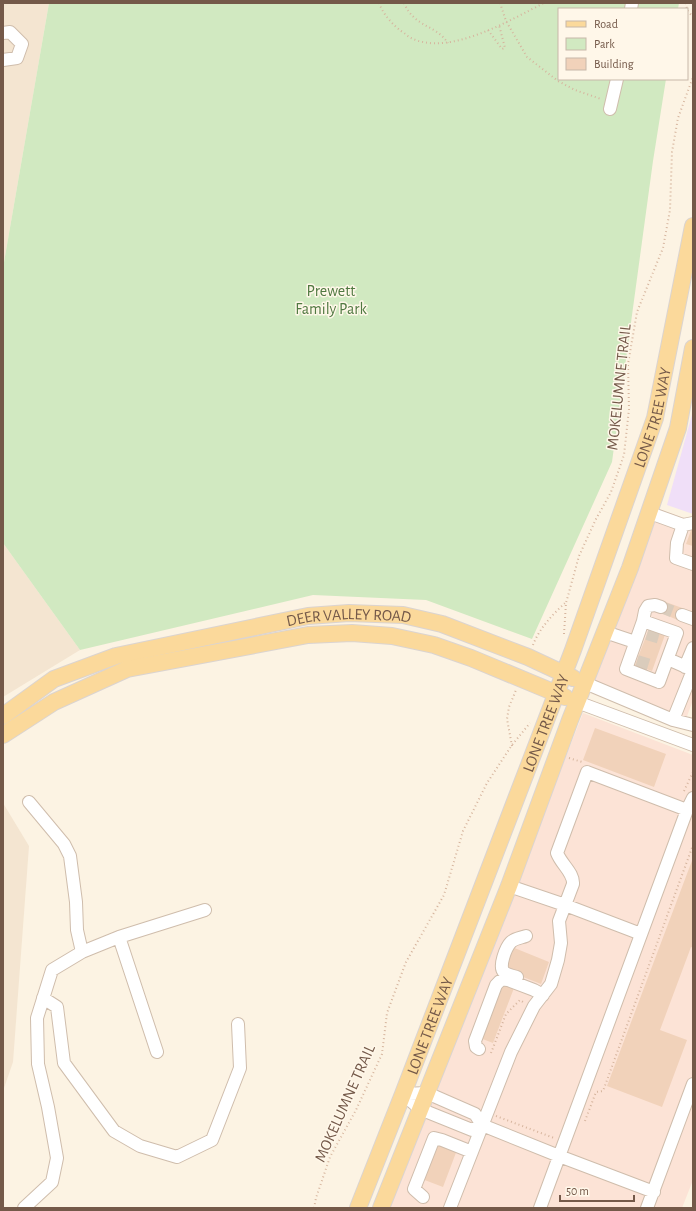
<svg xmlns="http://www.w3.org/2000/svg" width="696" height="1211" viewBox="0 0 696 1211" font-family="'Alegreya Sans',sans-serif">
	<rect width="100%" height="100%" fill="#fcf3e3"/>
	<!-- residential -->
	<path fill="#f4e5d1" d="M3 3H49L3 268Z
		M3 543 80 650 3 697Z
		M3 803 29 846 13 1062 3 1091Z"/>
	<!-- commercial -->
	<path fill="#fce3d6" d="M656 508 693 521V700L686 719 594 680Z
		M583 713 693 755V1180L682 1208H390L439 1079Z"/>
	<!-- education -->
	<path fill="#f0dff8" d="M693 411V514L667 505Z"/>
	<!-- green -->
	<path fill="#d1e9c1" d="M49 3H679L678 9H559V79H666L653 161 612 462 532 639 426 600 313 595 80 650 3 543V268Z"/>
	<!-- building -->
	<path fill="#f1d2ba" d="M693 525V546L686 544Z
		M663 601 685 609 680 621 659 612Z
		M650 626 666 632 652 671 635 665Z
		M595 728 666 754 654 787 583 760Z
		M693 858V948L691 947 660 1030 687 1040 662 1107 607 1086Z
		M512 947 549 962 541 984 513 973 515 970 505 966Z
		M500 983 514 988 493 1043 480 1038Z
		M436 1142 457 1150 443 1187 422 1179Z"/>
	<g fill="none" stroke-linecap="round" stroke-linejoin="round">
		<!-- minor-tunnel -->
		<path stroke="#daccbc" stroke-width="12" stroke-dasharray="12 6" stroke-linecap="butt" d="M661 607 682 615
			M647 634 664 639
			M637 661 653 666"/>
		<!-- minor casing -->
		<g stroke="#cfbdac" stroke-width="14">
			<path id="minor" d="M631 9 632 3
				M3 33 10 32 22 44 17 58 3 60
				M610 109 617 79
				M650 513 683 525 693 523
				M683 525 677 543 676 558 693 564
				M682 615 693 619
				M643 621 677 633 659 682 626 669Z
				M643 621 645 611 648 606 655 605 661 607
				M605 632 635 642
				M668 659 693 670
				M685 667 693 648
				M585 683 673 720 693 725
				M577 702 693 745
				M673 720 693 670
				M29 802 64 844 70 856 76 902 77 930 82 952
				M509 886 565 905 641 934
				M119 937 157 1052
				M517 977C513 976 508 975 504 972 498 967 506 947 511 942 515 938 521 938 526 936
				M43 998 57 1007 64 1063 114 1131 140 1146 177 1157 212 1140 240 1068 238 1024
				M479 1049 476 1047 475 1041 496 985C500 980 502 979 508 980L534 990 543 995
				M403 1094 427 1093 475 1114 482 1125 559 1156 654 1192
				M403 1094 420 1109 472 1130 482 1125
				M423 1197 414 1189 434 1138 442 1140 472 1152
				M24 1208 52 1182 57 1158 48 1107 38 1064 37 1018 52 970 82 952 119 937 205 910
				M450 1208 511 1052 534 1006 551 984 558 960 561 943 559 921 573 884C574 873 561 864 557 853L587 772 687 810
				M540 1208 687 810 693 798
				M647 1208 693 1084"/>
		</g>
		<!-- major casing -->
		<g stroke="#dbd4d0" stroke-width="18">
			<g id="major">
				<path id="s1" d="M3 716 54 679 116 656 308 616 349 613 403 615 442 624 528 657 573 678"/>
				<path d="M3 735 54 702 127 669 308 635 352 633 392 636 434 645 471 658 565 697"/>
				<path id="s2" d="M358 1208 403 1094 573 650 655 418 693 226"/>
				<path d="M381 1208 509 886 570 720 630 568 678 428 693 348"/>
			</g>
		</g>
		<!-- path -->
		<path stroke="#d6b59e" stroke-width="2" stroke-dasharray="1 3" stroke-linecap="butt" d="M379 3C383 14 392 24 401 31 405 33 408 37 411 38 449 57 510 20 544 3
			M404 3C415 28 435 24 448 43
			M500 3 506 21 527 57 558 81 575 90 601 99
			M686 3 687 10 693 17
			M488 30 502 49 505 48 499 25
			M564 634 566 603 579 556 596 519 611 492 624 455 629 409 628 364 637 312 663 248 670 210 672 152 678 118 693 77
			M533 645C539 629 552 615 565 603
			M512 746 507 719 509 707 516 690
			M569 758 582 762
			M684 791 693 772
			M491 1053 506 1014 520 1000 523 1002 524 1000
			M496 1116 554 1138V1140
			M585 1121 596 1092 603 1091 693 845
			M314 1208 316 1198 330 1157 356 1110 382 1054 387 1013 406 962 444 895 463 831 487 783 512 745 530 723"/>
		<!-- minor -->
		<use href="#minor" stroke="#fff" stroke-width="12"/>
		<!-- major -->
		<use href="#major" stroke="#fbd99b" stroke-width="16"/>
	</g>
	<g text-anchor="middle" stroke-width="3" stroke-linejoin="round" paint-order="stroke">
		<!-- park labels -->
		<g font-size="16" fill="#507941" stroke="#fff7e9">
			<text x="331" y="296">Prewett<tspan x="331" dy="18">Family Park</tspan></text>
		</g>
		<!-- street labels -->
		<g font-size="16" fill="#745949" stroke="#fff7e9">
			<text transform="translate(618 387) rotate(-84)" y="6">MOKELUMNE TRAIL</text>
			<text dy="6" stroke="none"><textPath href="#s2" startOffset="844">LONE TREE WAY</textPath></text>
			<text dy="6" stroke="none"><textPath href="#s1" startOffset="366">DEER VALLEY ROAD</textPath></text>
			<text dy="6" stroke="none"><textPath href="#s2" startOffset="520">LONE TREE WAY</textPath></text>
			<text dy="6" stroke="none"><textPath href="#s2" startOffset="196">LONE TREE WAY</textPath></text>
			<text transform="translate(344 1103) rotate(-66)" y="6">MOKELUMNE TRAIL</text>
		</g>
	</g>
	<!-- border -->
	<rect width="696" height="1211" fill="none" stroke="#745949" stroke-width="8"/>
	<!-- legend -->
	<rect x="558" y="8" width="130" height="72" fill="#fff7e9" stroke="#c7b8a9"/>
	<rect x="566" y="21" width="20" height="6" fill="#fbd99b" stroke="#c7b8a9"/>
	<text x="594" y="28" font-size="12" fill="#745949">Road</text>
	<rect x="566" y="38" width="20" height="12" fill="#d1e9c1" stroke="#c7b8a9"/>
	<text x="594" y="48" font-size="12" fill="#745949">Park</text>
	<rect x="566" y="58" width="20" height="12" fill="#f1d2ba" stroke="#c7b8a9"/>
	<text x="594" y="68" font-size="12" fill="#745949">Building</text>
	<!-- scale -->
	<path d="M560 1195v6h74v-6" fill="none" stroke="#745949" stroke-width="2"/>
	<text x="566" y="1195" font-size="12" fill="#745949" stroke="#fff7e9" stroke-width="3" paint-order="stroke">50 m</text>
</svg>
